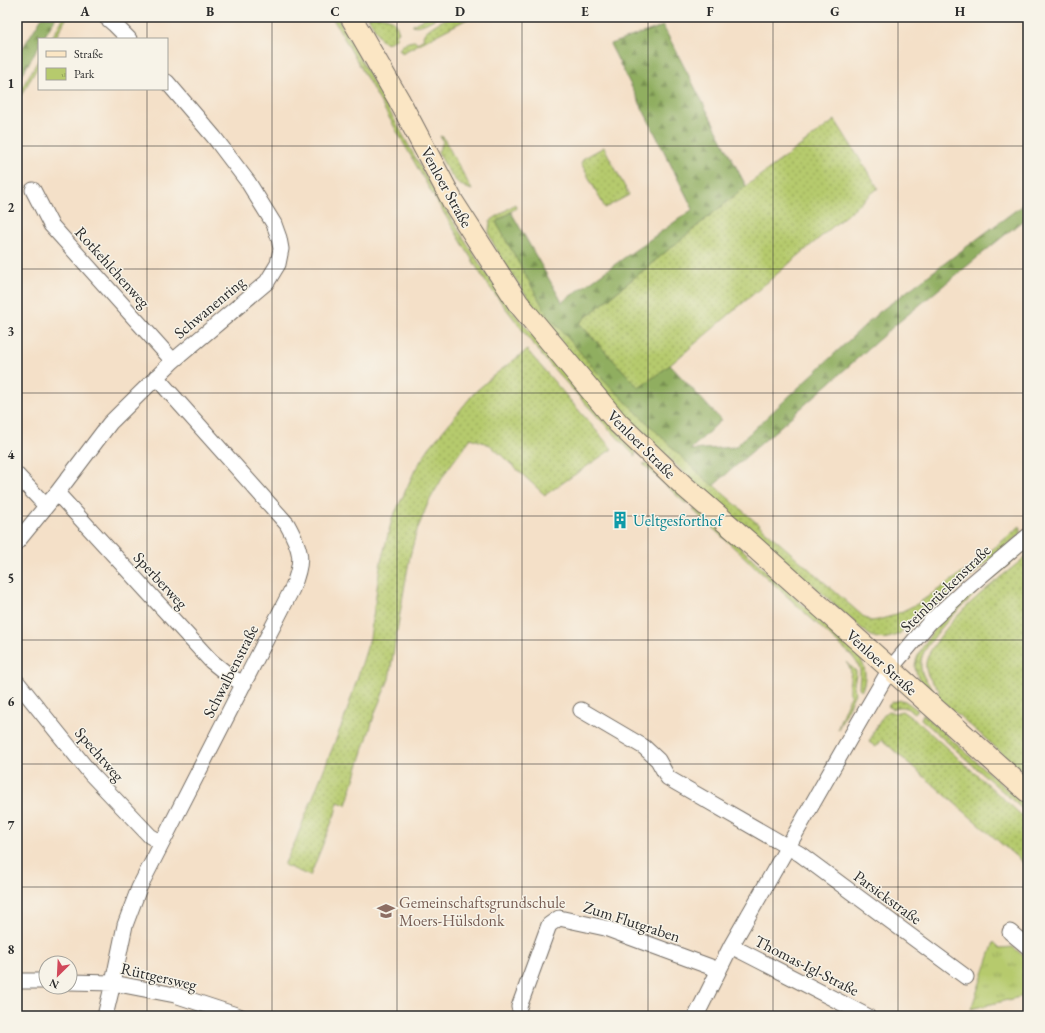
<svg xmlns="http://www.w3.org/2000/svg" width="1045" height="1033" viewBox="0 0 1045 1033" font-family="'EB Garamond',serif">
	<defs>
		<pattern id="grass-dots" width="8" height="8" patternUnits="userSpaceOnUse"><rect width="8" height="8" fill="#b6ca6d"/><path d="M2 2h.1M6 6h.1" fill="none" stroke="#94a45a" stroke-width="1.8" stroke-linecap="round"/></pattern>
		<pattern id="forest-firs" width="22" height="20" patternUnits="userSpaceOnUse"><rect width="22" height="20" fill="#90ae60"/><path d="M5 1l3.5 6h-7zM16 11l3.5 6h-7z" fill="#768e4f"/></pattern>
		<pattern id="park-tufts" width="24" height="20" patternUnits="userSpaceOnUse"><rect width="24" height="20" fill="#b6ca6d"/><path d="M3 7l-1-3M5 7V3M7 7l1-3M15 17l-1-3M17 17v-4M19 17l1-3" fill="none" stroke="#94a45a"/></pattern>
	</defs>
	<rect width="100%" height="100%" fill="#f7f3e8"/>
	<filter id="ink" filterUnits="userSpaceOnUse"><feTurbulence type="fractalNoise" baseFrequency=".025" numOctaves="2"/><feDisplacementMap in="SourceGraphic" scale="8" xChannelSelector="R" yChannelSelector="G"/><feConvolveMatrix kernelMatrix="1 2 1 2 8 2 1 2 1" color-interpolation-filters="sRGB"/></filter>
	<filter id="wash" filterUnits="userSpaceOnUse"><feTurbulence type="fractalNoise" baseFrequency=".012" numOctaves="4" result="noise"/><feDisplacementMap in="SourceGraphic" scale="16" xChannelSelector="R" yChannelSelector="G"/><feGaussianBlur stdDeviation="0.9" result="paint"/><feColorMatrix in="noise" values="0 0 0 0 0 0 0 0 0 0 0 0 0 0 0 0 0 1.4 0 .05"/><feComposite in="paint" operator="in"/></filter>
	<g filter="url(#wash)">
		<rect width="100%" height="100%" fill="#f4e0c8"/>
		<!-- grass -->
		<path fill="url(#grass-dots)" stroke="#707a4c" d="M64 17H67L55 39H51Z
			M332 17H337L433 189 485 272 519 319 636 451 635 456 594 413 543 357 485 281 433 195Z
			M368 17C383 17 393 13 399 32L397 33 396 38C391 42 386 45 381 40Z
			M427 17H438C430 21 420 28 412 25Z
			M449 17H471L402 53 399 49C404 43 409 41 416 41L417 43 424 39 423 36C426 28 442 21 449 17Z
			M39 59V65L17 102V96Z
			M835 120 878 188 670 365 639 388 579 323 746 186Z
			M440 136 443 137 472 190C453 185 447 168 438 152L443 142Z
			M604 147 629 195 605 208 581 163 584 158Z
			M515 204 516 208 496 222 685 460 865 618 871 621 878 620 892 616 917 604 970 568 1020 526 1021 533 961 585 899 634C888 639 879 641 868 634L772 549 713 500 641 432 605 394 543 320 500 257 491 239 489 232 490 221Z
			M527 350 612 449 545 495 490 445 471 438 447 470 428 503 416 533 410 556 406 578 389 679 376 710 346 805 338 802 335 814 310 876 284 865 295 842 346 714 370 638 380 566 392 519 404 494 415 470 429 448 474 393 493 376Z
			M648 463 687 500 686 504 643 464Z
			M697 508 858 655C866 666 867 677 862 690L859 688C859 671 864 670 851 655L693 510Z
			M1028 544V548L991 580 990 577Z
			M1028 555V776L939 698 938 693 939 690C933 683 924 674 926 663 927 656 931 650 935 644 957 610 996 581 1028 555Z
			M980 586 981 588C962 607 945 621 930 643 926 649 921 655 921 663 920 674 927 683 934 690L932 692C925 685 916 678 915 667 915 653 939 622 949 613 959 604 970 595 980 586Z
			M846 662 856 671V675L853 688 856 691 838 729 840 721 851 694 849 692C848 684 852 674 850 668 849 666 847 664 846 662Z
			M901 700 905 701 918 710 914 713C906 707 901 705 892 709L888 706 892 702Z
			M889 711 894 713 902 711 919 723 1028 821V867L882 740 876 747 869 742 873 734H872L884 715Z
			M923 714 1028 808V814L921 719Z"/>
		<!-- forest -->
		<path fill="url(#forest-firs)" stroke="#5e6c46" d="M42 17H56L43 39H39V46L17 83V57Z
			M663 26 746 186 579 323 639 388 670 365 721 420 690 450 735 447 878 313 1028 201V216L894 326 713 486 685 460 605 381 547 314 496 222 511 212 562 302 693 209 610 44Z"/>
		<!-- park -->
		<path fill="url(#park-tufts)" stroke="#707a4c" d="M994 942 1000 948 1013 947 1028 960V995L971 1009Z"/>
	</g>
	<g filter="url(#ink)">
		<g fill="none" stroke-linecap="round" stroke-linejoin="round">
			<!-- minor casing -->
			<g stroke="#716a62" stroke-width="17">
				<path id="minor" d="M106 17 114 24 129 39
					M33 190 51 225 173 361
					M17 475 46 506
					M57 493 211 661 231 677 244 684
					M17 542 57 493 110 423 173 361 267 282 278 264 281 249 279 238 274 224 248 182 214 137 167 82
					M17 682 91 774 150 836 162 843
					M581 710 644 747 658 760 668 778 800 854 966 977
					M1010 932 1028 947
					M731 946 867 1016
					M17 981H46
					M70 982 113 983 175 995 239 1016
					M519 1007 549 925 559 918 605 928 719 970
					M105 1016 113 983 125 925 139 888 292 589C304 560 302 551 287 524L156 377
					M696 1016 731 946 858 724 890 669 930 622 969 586 1028 536"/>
			</g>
			<!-- secondary casing -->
			<g stroke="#716a62" stroke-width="23">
				<path id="secondary" d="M351 17 399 100 453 202 518 303 618 423 685 487 753 546 1028 792"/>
			</g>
			<!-- minor -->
			<use href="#minor" stroke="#fff" stroke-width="15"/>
			<!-- secondary -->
			<use href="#secondary" stroke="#fbe6c4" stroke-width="21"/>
		</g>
	</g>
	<!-- grid -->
	<path fill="none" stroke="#2b2b2b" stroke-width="1" stroke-opacity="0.55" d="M147 17V39M272 17V1016M397 17V1016M522 17V1016M648 17V1016M773 17V1016M898 17V1016M147 89V1016M17 146H1028M17 269H1028M17 393H1028M17 516H1028M17 640H1028M17 764H1028M17 887H1028"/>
	<!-- icons -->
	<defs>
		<g id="building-bare" transform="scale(1.38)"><path d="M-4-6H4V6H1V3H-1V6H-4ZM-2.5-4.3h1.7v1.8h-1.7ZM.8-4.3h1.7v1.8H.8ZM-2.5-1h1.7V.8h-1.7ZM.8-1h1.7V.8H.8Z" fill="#0f9aa8" stroke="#f7f3e8" stroke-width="2.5" paint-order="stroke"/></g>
		<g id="school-bare" transform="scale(1.38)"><path d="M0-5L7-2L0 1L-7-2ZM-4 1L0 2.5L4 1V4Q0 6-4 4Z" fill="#8d6e63" stroke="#f7f3e8" stroke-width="2.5" paint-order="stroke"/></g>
	</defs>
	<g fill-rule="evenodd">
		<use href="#building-bare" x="620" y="520"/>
		<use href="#school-bare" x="386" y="911"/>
	</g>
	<g text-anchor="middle" stroke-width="3" stroke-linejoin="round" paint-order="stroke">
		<!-- street labels -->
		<g font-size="16" fill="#2b2b2b" stroke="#f7f3e8">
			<text transform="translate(447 187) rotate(61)" y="6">Venloer Straße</text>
			<text transform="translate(113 267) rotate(48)" y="6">Rotkehlchenweg</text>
			<text transform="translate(209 307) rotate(-40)" y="6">Schwanenring</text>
			<text transform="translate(642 444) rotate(45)" y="6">Venloer Straße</text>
			<text transform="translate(161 580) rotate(47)" y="6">Sperberweg</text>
			<text transform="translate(945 588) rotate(-44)" y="6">Steinbrückenstraße</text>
			<text transform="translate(882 662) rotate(42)" y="6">Venloer Straße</text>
			<text transform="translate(230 671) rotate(-63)" y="6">Schwalbenstraße</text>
			<text transform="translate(100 754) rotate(49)" y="6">Spechtweg</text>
			<text transform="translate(888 897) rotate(36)" y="6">Parsickstraße</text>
			<text transform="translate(632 921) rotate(18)" y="6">Zum Flutgraben</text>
			<text transform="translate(807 965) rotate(27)" y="6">Thomas-Igl-Straße</text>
			<text transform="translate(159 976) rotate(13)" y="6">Rüttgersweg</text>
		</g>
		<!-- culture labels -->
		<g font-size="16" fill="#0d838f" stroke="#f7f3e8" text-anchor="start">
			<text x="633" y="526">Ueltgesforthof</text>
		</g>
		<!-- education labels -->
		<g font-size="16" fill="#785e54" stroke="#f7f3e8" text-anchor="start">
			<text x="399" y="908">Gemeinschaftsgrundschule<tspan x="399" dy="18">Moers-Hülsdonk</tspan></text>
		</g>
	</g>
	<!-- margin -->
	<rect width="1045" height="1033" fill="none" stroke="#f7f3e8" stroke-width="44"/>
	<!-- legend -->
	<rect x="38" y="38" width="130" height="52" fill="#f7f3e8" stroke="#a5a39c"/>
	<rect x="46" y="51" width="20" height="6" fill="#fbe6c4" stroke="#a5a39c"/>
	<text x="74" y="58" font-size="12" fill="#2b2b2b">Straße</text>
	<rect x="46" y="68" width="20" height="12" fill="url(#park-tufts)" stroke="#a5a39c"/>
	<text x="74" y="78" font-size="12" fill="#2b2b2b">Park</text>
	<!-- north arrow -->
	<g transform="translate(58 975) rotate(204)"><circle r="19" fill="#f7f3e8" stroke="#a5a39c"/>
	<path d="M0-3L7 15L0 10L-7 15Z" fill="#d1495b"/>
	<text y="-6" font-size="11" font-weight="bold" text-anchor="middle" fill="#2b2b2b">N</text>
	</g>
	<rect x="22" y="22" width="1001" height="989" fill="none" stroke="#2b2b2b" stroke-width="1.5"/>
	<g font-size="13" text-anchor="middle" font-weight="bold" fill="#2b2b2b">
		<text x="85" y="16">A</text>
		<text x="210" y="16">B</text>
		<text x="335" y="16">C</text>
		<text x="460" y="16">D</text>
		<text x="585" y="16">E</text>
		<text x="710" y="16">F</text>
		<text x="835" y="16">G</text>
		<text x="960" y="16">H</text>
		<text x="11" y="88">1</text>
		<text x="11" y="212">2</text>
		<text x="11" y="336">3</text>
		<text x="11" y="459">4</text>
		<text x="11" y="583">5</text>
		<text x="11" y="706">6</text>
		<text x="11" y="830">7</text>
		<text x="11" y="954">8</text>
	</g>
</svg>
